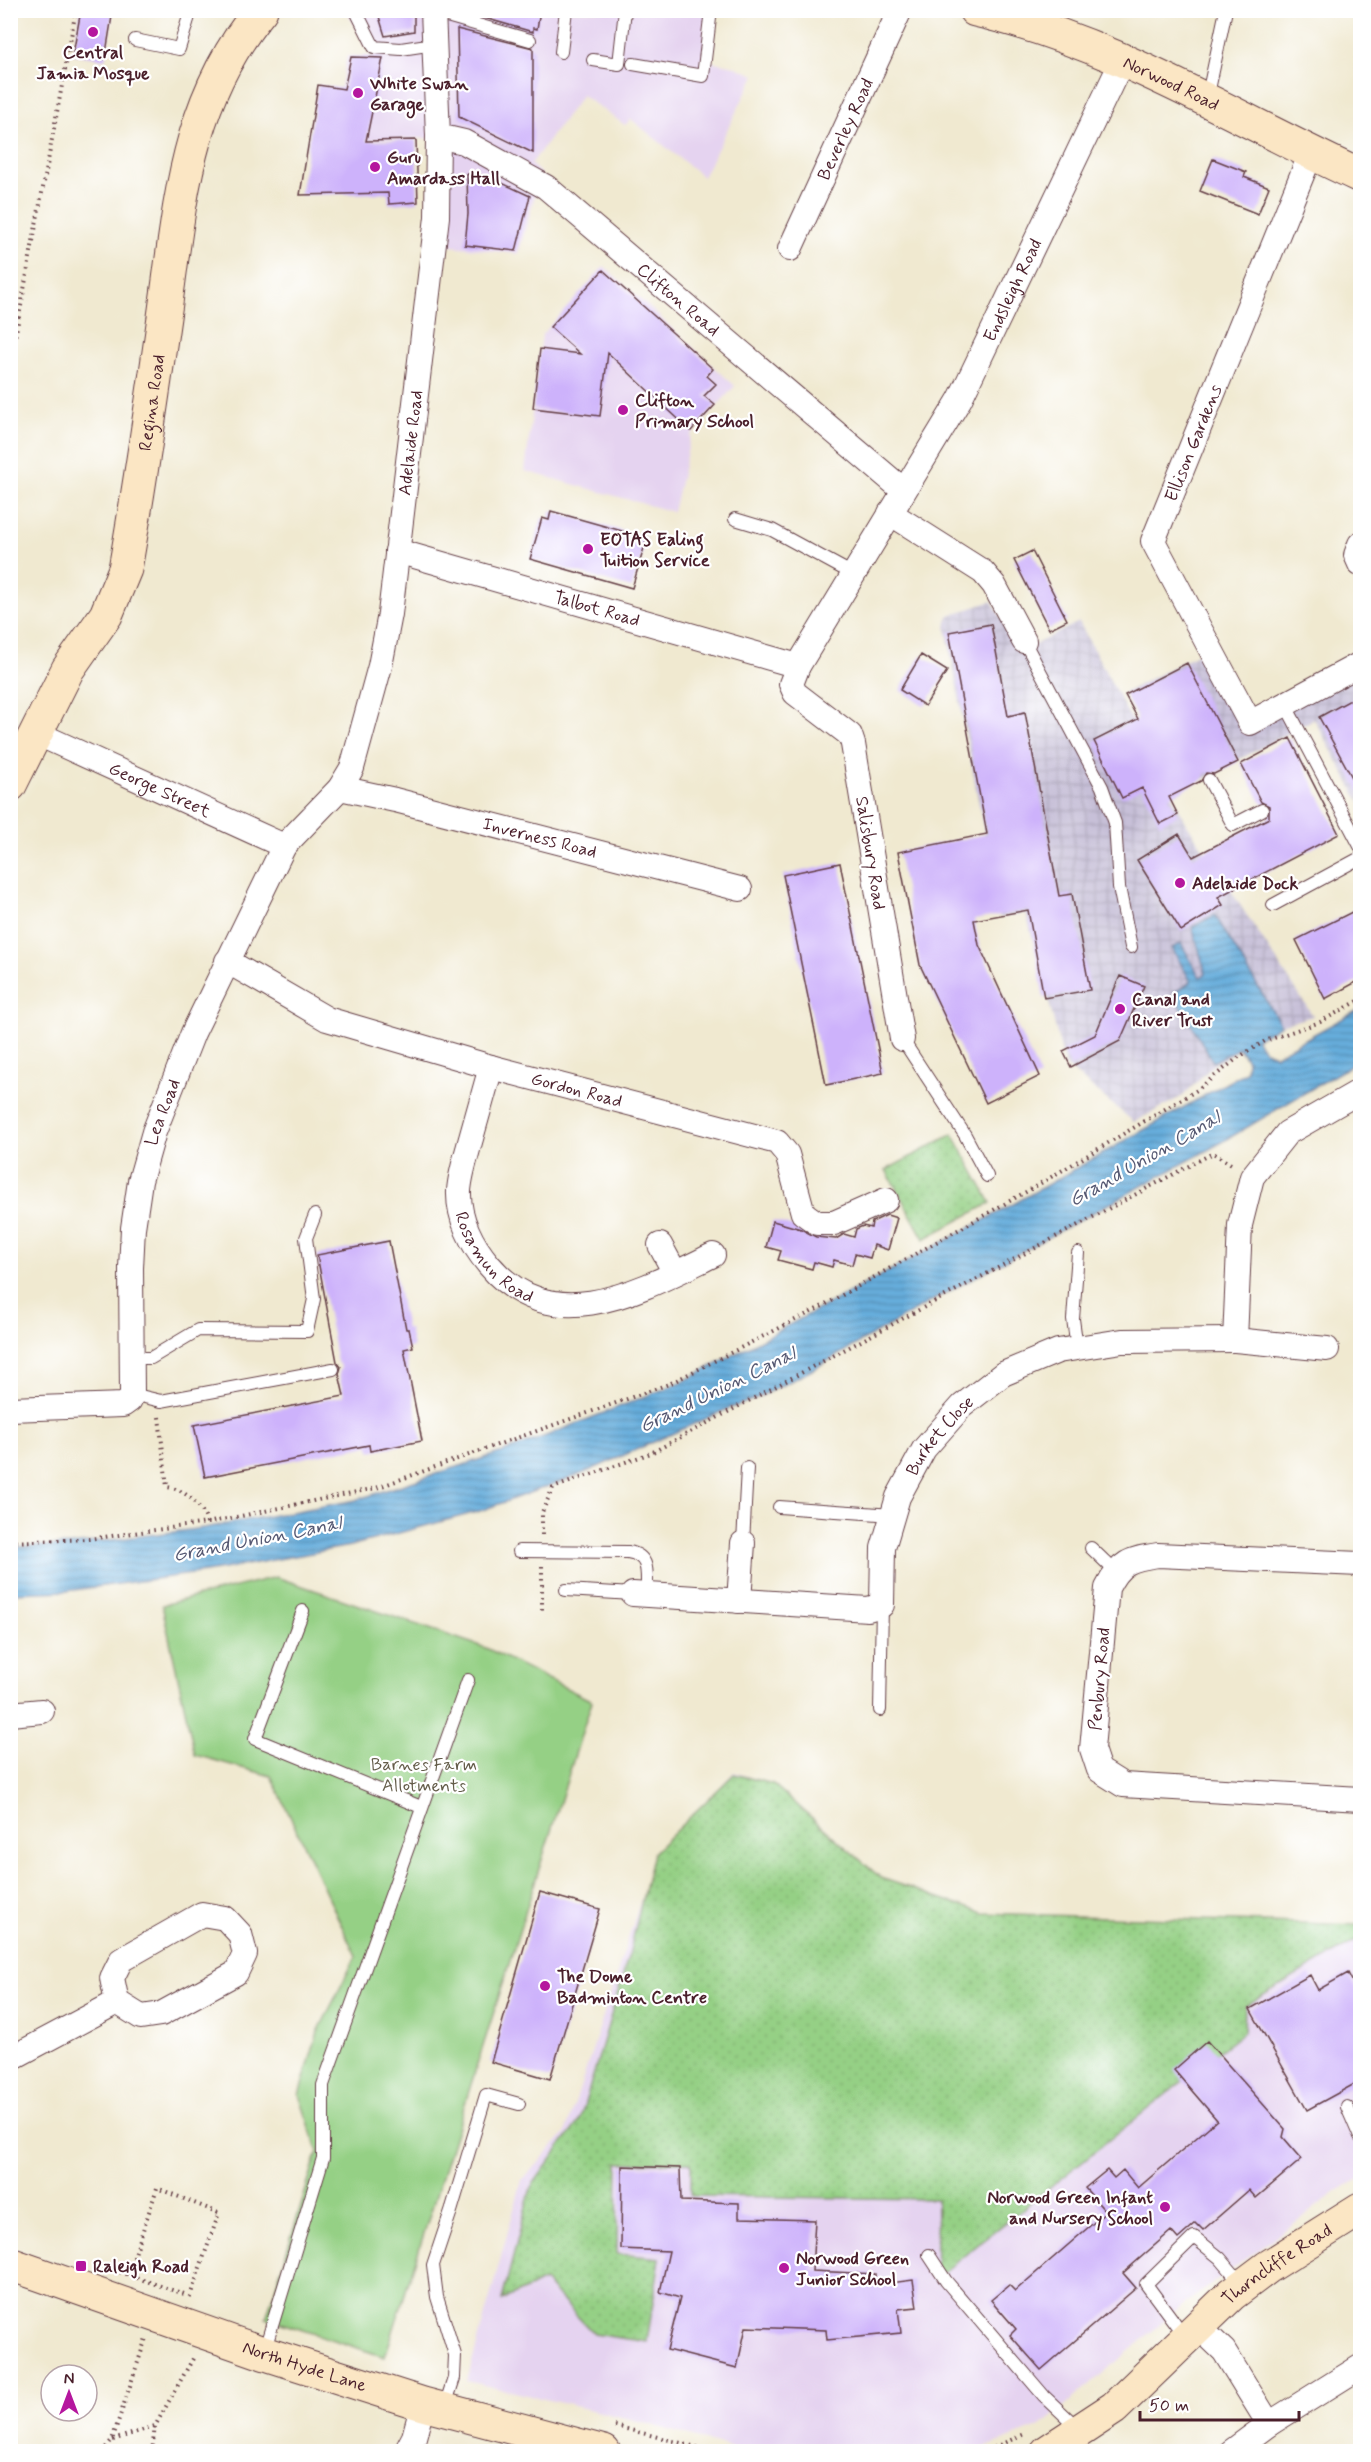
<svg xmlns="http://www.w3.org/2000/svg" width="1371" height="2462" viewBox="0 0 1371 2462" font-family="Mynerve,sans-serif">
	<defs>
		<pattern id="industrial-grid" width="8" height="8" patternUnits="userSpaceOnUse" patternTransform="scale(1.5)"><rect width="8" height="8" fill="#c7c0d8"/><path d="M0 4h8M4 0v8" fill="none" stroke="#aca5ba"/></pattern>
		<pattern id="park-dots" width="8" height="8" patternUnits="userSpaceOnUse" patternTransform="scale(1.5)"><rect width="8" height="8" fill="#95d085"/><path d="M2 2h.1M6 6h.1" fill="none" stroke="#82b273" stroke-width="1.8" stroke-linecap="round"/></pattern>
		<pattern id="water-rules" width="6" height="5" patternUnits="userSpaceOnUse" patternTransform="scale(1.5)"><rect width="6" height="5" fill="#66addc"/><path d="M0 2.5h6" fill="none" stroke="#568cb3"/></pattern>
	</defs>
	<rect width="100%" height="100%" fill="#fff"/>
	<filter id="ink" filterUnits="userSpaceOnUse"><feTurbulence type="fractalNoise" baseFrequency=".0167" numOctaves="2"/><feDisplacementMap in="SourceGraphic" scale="12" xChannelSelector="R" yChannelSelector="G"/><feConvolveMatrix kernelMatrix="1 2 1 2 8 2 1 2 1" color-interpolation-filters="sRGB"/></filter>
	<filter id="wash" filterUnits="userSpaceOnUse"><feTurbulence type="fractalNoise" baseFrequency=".008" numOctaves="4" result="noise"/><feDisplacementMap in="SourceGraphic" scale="24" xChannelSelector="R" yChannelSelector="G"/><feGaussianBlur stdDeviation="1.35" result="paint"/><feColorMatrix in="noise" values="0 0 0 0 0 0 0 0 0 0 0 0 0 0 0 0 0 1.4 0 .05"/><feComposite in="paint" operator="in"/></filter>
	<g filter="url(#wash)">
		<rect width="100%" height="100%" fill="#f0e9d0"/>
		<!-- built -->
		<path fill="#e5d3f0" d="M346 11H713L707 61 731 65 755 75 703 177 631 119 625 125 582 95 531 164 541 174 518 254 435 244 432 138 330 141 347 56H375Z
			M604 266 735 386 691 435 673 512 525 471 542 335Z
			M734 1772 771 1784 878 1879 985 1913 1360 1925V2179L1339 2190 1183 2305 1041 2426 976 2451H742L634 2420 467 2381 522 2180 565 2134 655 1856Z"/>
		<!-- industrial -->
		<path fill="url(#industrial-grid)" d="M992 601 1020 652 1079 622 1187 824 1313 1016 1284 1024 1214 1064 1183 1096 1134 1122 1065 1065 1026 913 1000 918 946 628 948 616Z
			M1208 648 1248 728 1360 668V802L1314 719 1176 794 1124 693Z"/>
		<!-- park -->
		<path fill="url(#park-dots)" stroke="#707858" stroke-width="1.5" d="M953 1134 991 1203 924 1239 886 1170Z
			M734 1774 773 1784 881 1878 983 1913 1360 1925V1938L1245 2006 1244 2032 935 2279 937 2199 691 2196V2162L618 2163 617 2254 660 2258 647 2342 594 2334 544 2281 502 2300 531 2187 580 2120 630 1951 653 1853Z"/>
		<!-- garden -->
		<path fill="#95d085" stroke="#707858" stroke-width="1.5" d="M276 1577 486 1648 592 1701 385 2357 266 2318 318 2151 299 2095 318 2032 356 1956 271 1776 195 1755 162 1605Z"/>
		<!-- water -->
		<path fill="url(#water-rules)" stroke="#586684" stroke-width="1.5" d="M1215 915 1281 1025 1256 1039 1265 1051 1276 1055 1360 1009V1060L1224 1141 937 1298 810 1371 755 1399 723 1411 584 1473 477 1512 350 1546 206 1572 66 1591 11 1593V1547L71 1545 204 1528 356 1500 518 1447 686 1380 1001 1211 1246 1072 1247 1060 1239 1048 1213 1062 1173 993 1191 982 1172 948 1181 943 1200 977 1206 974 1192 927Z"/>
		<g id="blocks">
			<!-- building -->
			<path fill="#cdb2fb" d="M81 10H113L105 59 73 54Z
				M377 10H414V31L385 36Z
				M465 10H540L537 29 533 28V32L464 12Z
				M457 29 533 48V153L459 117Z
				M351 57 383 58 366 141 416 140 418 202 389 204 388 193 300 195 318 85 344 89Z
				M1213 159 1246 172 1244 177 1269 187 1258 214 1200 191Z
				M467 174 487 176 530 196 516 251 465 245 468 214Z
				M603 270 713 369 707 376 716 384 704 396 715 405 691 431 608 353 600 416 533 408 540 349 580 354 550 327Z
				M551 511 647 538 632 588 530 559 542 518 549 520Z
				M1032 551 1067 620 1049 629 1014 560Z
				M991 624 1008 716 1025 712 1059 896 1072 894 1090 990 1044 998 1028 910 974 920 979 945 1040 1076 986 1103 920 965 898 852 987 834 949 632Z
				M921 655 947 671 925 706 900 690Z
				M1187 663 1238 762 1214 774 1206 773 1201 781 1169 797 1178 815 1160 824 1142 788 1122 798 1094 741 1138 719 1125 695Z
				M1352 699 1360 715V792L1319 717Z
				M1290 738 1339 834 1218 897 1223 905 1181 931 1137 860 1179 834 1193 857 1269 818V806L1261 802 1241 764Z
				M840 863 883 1073 826 1085 783 875Z
				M1360 908V980L1325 999 1296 940Z
				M1120 976 1144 986 1120 1041 1071 1067 1063 1051 1095 1035Z
				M887 1215 897 1218 888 1250 874 1245 870 1258 855 1254 852 1265 834 1260 832 1267 814 1262 812 1269 778 1260 781 1251 766 1247 773 1221 801 1229 816 1237 836 1239 844 1234 854 1237 856 1229 863 1226 871 1228 872 1222Z
				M389 1241 406 1329H409L413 1347 404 1349 422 1441 370 1451 369 1445 205 1477 194 1425 344 1396 339 1374 341 1367 337 1362 317 1255Z
				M540 1892 600 1909 550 2079 491 2062Z
				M1348 1973 1360 1996V2081L1307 2110 1250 2009 1310 1975 1318 1990Z
				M1207 2041 1285 2129 1283 2137 1302 2159 1256 2198 1249 2190 1203 2230 1196 2223 1178 2239 1171 2231 1123 2273 1136 2288 1041 2370 1010 2335 1016 2329 991 2300 1009 2285 1015 2291 1106 2212 1085 2188 1107 2170 1114 2178 1123 2170 1138 2188 1217 2120 1174 2070Z
				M622 2166 680 2168 681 2201 739 2203V2218L815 2220 812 2271 875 2274V2285L913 2280 917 2307 898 2309 901 2333 827 2340 826 2330 746 2327 737 2368 667 2350 680 2298 660 2292 669 2251 621 2249Z"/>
		</g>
	</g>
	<g filter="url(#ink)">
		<use href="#blocks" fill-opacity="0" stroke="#633d44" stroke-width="1.5"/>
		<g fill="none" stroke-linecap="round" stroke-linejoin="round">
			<!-- lane casing -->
			<g stroke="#633d44" stroke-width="14">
				<path id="lane" d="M433 12 530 40
					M357 13 374 47 401 49 434 44
					M135 40 179 49 191 10
					M561 52 566 10
					M593 60 619 64 625 10
					M633 64 703 76 711 10
					M1207 99 1226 10
					M735 519 772 530 853 574
					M1024 641 1102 787 1115 823 1119 887 1131 947
					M1285 704 1360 846
					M1209 780 1233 825 1262 810
					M1273 905 1360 858
					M902 1039 965 1135 987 1176
					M1077 1348 1073 1319 1078 1253
					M131 1358H151L198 1330 307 1331 314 1299 306 1238 315 1215
					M132 1394 161 1401 333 1369
					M779 1507 893 1515
					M743 1543 747 1468
					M1091 1548 1115 1571
					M519 1551 628 1552C652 1556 646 1575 647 1595
					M566 1590 633 1594
					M303 1611 255 1739 421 1807
					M880 1710 882 1605
					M1347 2107 1360 2137
					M929 2255 946 2281 1044 2396 1078 2428
					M1186 2338 1146 2284 1194 2237 1220 2258 1242 2284
					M264 2352 323 2158V2085L468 1680
					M444 2409 454 2378 455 2355 437 2297 433 2265 452 2208 486 2095 519 2104"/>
			</g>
			<!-- street casing -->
			<g stroke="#633d44" stroke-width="26">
				<g id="street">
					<path id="s1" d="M438 136 464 142 546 187 903 490"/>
					<path d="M1311 153 1153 541 1250 723 1360 664"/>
					<path id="s2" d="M790 249 900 10"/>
					<path d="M890 513 983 572 994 585 1024 641"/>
					<path d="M1360 544 1356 555 1360 564"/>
					<path id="s3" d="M397 551 798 666"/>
					<path id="s4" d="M36 733 284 846"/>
					<path id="s5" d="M340 788 395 800 740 889"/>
					<path id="s6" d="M227 961 327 1019 491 1067 777 1142 787 1154 803 1213 817 1223H834L886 1200"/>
					<path id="s7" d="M902 1039 853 744 850 735 795 693 791 684 798 666 960 399 1122 61"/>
					<path id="s8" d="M491 1067C484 1092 477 1117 470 1142 466 1157 460 1175 459 1191 458 1218 472 1245 489 1265 553 1341 643 1289 713 1255"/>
					<path d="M660 1245 675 1273"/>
					<path d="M1327 1349 1235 1340 1240 1225 1252 1177 1287 1133 1360 1091"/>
					<path id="s9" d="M10 1409 123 1405 130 1400 132 1394 131 1268 133 1228 140 1181 154 1132 193 1033 284 846 340 788 352 768 380 666 390 614 437 217 438 136 433 10"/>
					<path d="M1360 1564 1158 1555C1130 1559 1120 1562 1107 1588L1092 1749 1099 1770 1123 1785 1360 1799"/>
					<path id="s10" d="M633 1594 868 1609 882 1605 883 1548 898 1497 924 1449 962 1406 1003 1374 1058 1351 1122 1341 1235 1340"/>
					<path d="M739 1601 743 1543"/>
					<path d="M10 1714 42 1711"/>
					<path d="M202 1914 225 1918 240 1934 245 1954 236 1973 161 2014 141 2017 117 2002 112 1978 121 1960Z"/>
					<path d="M10 2059 117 2002"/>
					<path d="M1199 2327 1224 2351 1269 2424 1360 2367"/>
					<path d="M406 2452 414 2437 423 2404"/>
					<path d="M1231 2452 1269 2424"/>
				</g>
			</g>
			<!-- secondary casing -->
			<g stroke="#633d44" stroke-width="35">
				<g id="secondary">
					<path id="s11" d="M975 10C1112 41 1234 118 1360 176"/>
					<path id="s12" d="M10 785 68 669 106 615 125 569C140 486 152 401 164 317 180 205 185 102 261 10"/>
					<path id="s13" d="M10 2264 263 2353 423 2404 604 2452"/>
					<path id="s14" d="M1047 2452 1114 2408 1232 2294 1268 2267 1360 2209"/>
				</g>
			</g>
			<!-- path -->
			<path stroke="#633d44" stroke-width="4" stroke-dasharray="1.5 4.5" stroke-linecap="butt" d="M10 365 76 10
				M159 1417 167 1487C185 1489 203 1506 207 1523
				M542 1535V1512L553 1488 651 1453 1213 1153 1234 1166
				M10 1542 89 1539 207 1523 376 1488 669 1384 821 1307 1031 1189 1197 1090 1239 1057 1265 1041 1320 1022 1360 1000
				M542 1566V1614
				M120 2272 187 2295
				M128 2275 157 2188 219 2213 189 2299
				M615 2426 716 2452
				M113 2440 155 2426
				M102 2452 112 2440 146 2338
				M152 2452 155 2426 195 2355
				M983 2452 1027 2433"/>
			<!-- lane -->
			<use href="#lane" stroke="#fff" stroke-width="12"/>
			<!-- street -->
			<use href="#street" stroke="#fff" stroke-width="24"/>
			<!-- secondary -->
			<use href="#secondary" stroke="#fbe6c4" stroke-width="33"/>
		</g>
	</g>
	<!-- markers -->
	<g fill="#b5179e" stroke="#fff" stroke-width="2">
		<circle cx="93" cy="32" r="6"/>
		<circle cx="358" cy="93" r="6"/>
		<circle cx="375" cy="167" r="6"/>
		<circle cx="623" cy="410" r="6"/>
		<circle cx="588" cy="549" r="6"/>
		<circle cx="1180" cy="883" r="6"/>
		<circle cx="1120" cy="1009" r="6"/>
		<circle cx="545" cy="1986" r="6"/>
		<circle cx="1165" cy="2207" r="6"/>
		<rect x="75" y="2260" width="12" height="12" rx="3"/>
		<circle cx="784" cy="2268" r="6"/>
	</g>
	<g text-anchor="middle" stroke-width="4.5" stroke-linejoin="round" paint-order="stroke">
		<!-- poi labels -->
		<g font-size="18" font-weight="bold" fill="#4a1f2b" stroke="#fff" text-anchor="start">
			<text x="93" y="58" text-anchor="middle">Central<tspan x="93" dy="21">Jamia Mosque</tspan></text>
			<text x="370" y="89">White Swan<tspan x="370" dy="21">Garage</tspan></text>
			<text x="387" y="163">Guru<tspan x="387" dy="21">Amardass Hall</tspan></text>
			<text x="635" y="406">Clifton<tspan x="635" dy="21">Primary School</tspan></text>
			<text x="600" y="545">EOTAS Ealing<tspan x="600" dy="21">Tuition Service</tspan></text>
			<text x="1192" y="889">Adelaide Dock</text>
			<text x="1132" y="1005">Canal and<tspan x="1132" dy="21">River Trust</tspan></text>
			<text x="557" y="1982">The Dome<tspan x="557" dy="21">Badminton Centre</tspan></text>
			<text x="1153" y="2203" text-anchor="end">Norwood Green Infant<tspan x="1153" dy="21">and Nursery School</tspan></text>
			<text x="796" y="2264">Norwood Green<tspan x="796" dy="21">Junior School</tspan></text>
			<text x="93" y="2272">Raleigh Road</text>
		</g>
		<!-- street labels -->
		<g font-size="18" fill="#4a1f2b" stroke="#fff">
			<text dy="6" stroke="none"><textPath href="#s11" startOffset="210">Norwood Road</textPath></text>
			<text dy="6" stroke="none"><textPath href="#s2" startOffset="132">Beverley Road</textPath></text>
			<text dy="6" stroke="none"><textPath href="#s7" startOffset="840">Endsleigh Road</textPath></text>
			<text dy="6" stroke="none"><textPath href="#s1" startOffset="294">Clifton Road</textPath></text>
			<text dy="6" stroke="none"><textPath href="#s12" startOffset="414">Regina Road</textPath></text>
			<text dy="6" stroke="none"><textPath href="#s9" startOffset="1142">Adelaide Road</textPath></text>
			<text transform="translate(1193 443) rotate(-68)" y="6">Ellison Gardens</text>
			<text dy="6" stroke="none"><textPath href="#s3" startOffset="208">Talbot Road</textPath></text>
			<text dy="6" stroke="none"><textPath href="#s4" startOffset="136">George Street</textPath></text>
			<text dy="6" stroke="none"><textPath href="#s5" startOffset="206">Inverness Road</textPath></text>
			<text transform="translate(871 853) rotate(81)" y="6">Salisbury Road</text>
			<text dy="6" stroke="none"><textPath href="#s6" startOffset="375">Gordon Road</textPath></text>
			<text dy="6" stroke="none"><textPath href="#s9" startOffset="414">Lea Road</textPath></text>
			<text dy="6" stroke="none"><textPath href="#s8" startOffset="207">Rosamun Road</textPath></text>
			<text dy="6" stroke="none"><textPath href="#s10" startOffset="435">Burket Close</textPath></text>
			<text transform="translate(1099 1679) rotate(-85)" y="6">Penbury Road</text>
			<text dy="6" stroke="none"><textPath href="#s14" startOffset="298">Thorncliffe Road</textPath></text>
			<text dy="6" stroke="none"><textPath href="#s13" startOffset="312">North Hyde Lane</textPath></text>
		</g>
		<!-- park labels -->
		<g font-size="18" fill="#645d4a" stroke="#fff">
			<text x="424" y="1770">Barnes Farm<tspan x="424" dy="21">Allotments</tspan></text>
		</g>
		<!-- water labels -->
		<g font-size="20" font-style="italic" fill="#555872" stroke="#fff">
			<text transform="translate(1144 1158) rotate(-30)" y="7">Grand Union Canal</text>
			<text transform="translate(717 1389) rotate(-26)" y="7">Grand Union Canal</text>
			<text transform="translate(257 1538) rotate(-11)" y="7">Grand Union Canal</text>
		</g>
	</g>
	<!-- margin -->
	<rect width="1371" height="2462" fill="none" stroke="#fff" stroke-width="36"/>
	<!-- north arrow -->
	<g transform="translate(69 2393)"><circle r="28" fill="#ffffff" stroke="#b7a5aa" stroke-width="1.5"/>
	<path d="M0-4.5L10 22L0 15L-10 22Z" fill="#b5179e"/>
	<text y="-9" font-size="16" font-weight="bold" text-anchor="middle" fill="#4a1f2b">N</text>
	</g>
	<!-- scale -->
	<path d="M1140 2411v9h159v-9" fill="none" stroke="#4a1f2b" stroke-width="3"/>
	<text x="1149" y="2411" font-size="18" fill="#4a1f2b" stroke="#ffffff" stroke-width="4.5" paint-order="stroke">50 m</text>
</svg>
